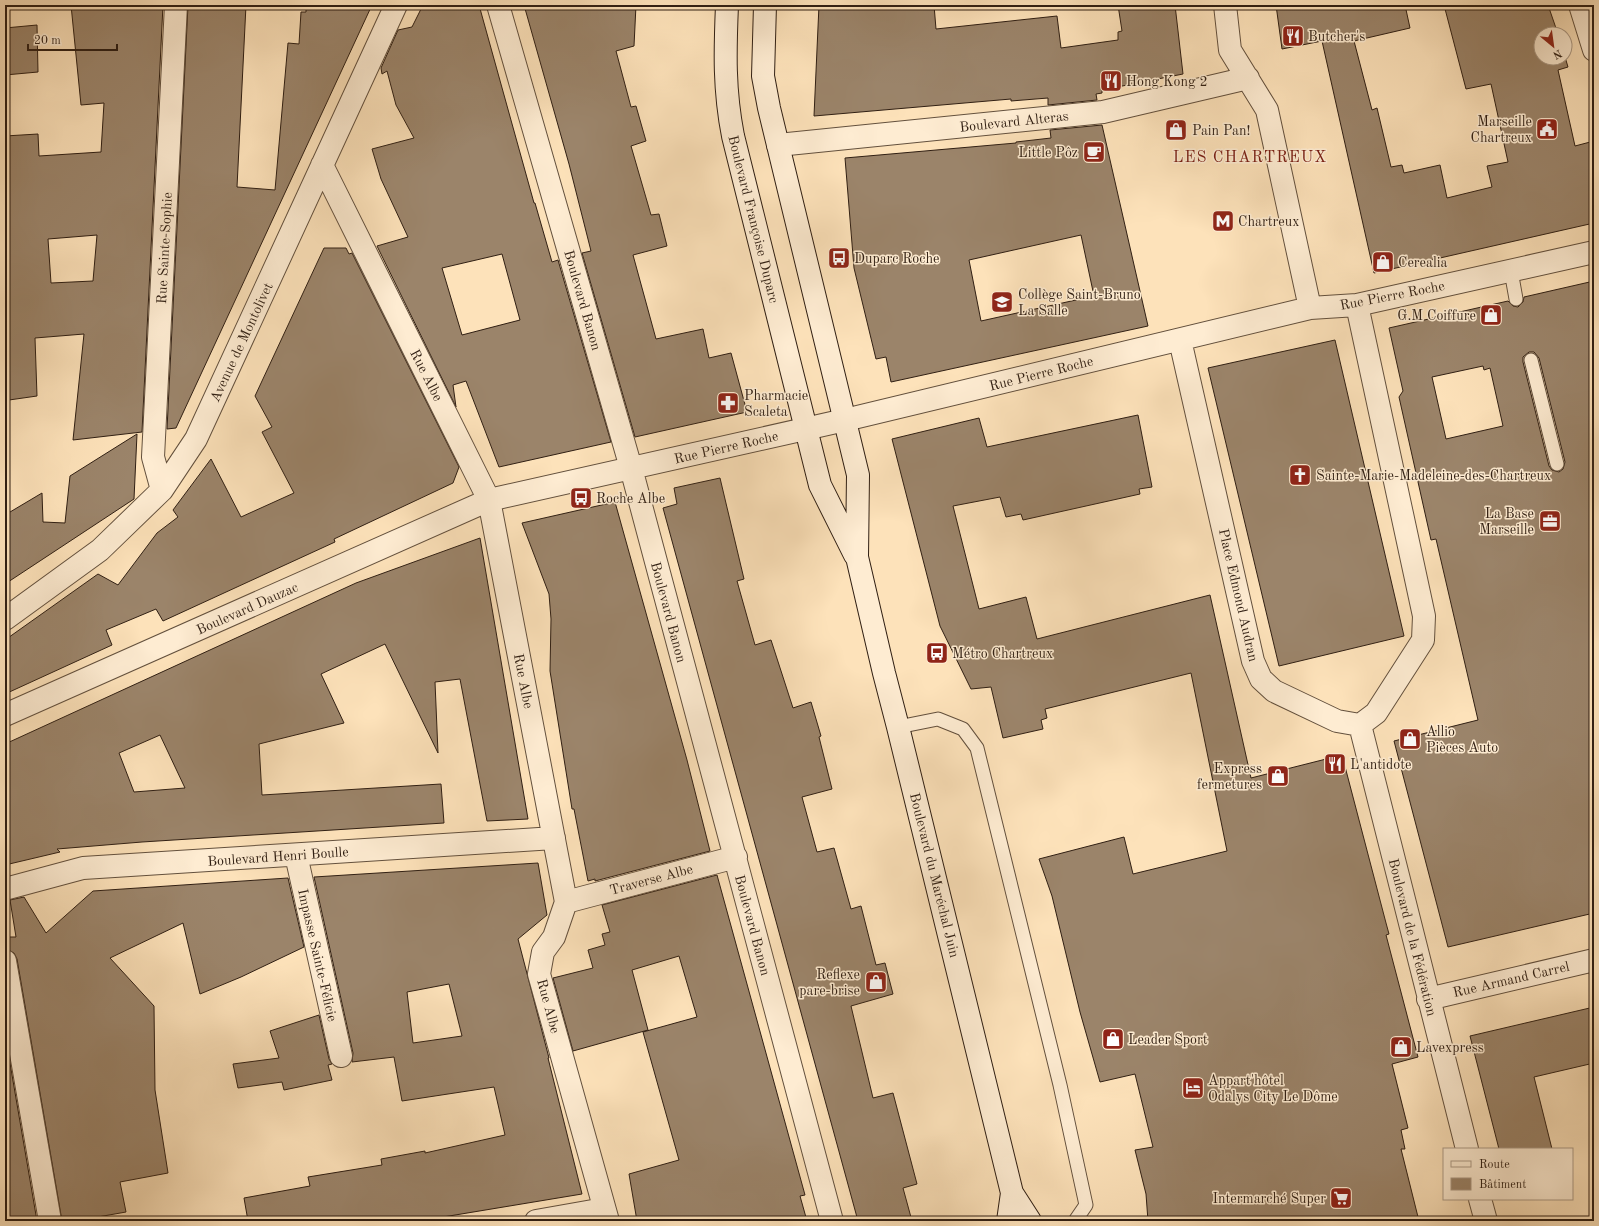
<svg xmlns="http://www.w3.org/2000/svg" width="1599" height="1226" viewBox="0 0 1599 1226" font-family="'Old Standard TT',serif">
	<rect width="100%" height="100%" fill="#fde2ba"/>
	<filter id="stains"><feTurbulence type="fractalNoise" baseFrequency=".005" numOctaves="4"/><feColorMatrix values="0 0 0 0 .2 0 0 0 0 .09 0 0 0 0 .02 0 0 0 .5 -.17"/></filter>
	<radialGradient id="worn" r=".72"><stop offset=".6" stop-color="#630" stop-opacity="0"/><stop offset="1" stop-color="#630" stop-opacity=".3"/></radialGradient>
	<!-- building -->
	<path fill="#9b846a" stroke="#301f13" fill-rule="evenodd" d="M71 5H163L142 432 73 440 84 334 35 338 37 396 9 400 5 342V136L38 134 39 156 101 152 104 103 81 105ZM97 235 93 281 51 283 48 239Z
		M188 5H246L237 187 275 190 288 43 299 44 301 12H306V5H372L176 428 167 429Z
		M423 5H479L534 203H535L552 262 558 260 611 442 499 467 466 381 453 385 456 407 377 246 408 237 381 179 372 149 414 138 396 105 387 71 382 74 381 68 398 30 412 27ZM502 254 520 320 462 335 442 268Z
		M524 5H636L634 46 616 51 631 107 636 106 646 141 631 146 651 215 659 214 667 246 633 255 656 339 703 329 709 358 731 353 747 412 635 437 582 253 591 251 569 164Z
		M819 5H934L936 29 1057 16 1061 48 1118 40V32L1122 31 1118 5H1175L1183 74 1102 90V93L1096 94 1097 100 1048 105V98L1011 101V99L814 116Z
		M1276 5H1405L1410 28 1354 41 1372 110 1377 108 1391 167 1402 165 1404 173 1440 165 1447 198 1492 187 1487 166 1508 162 1491 84 1466 89 1444 5H1548L1558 34H1541V58L1565 57 1568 67 1558 70 1575 146 1594 141V223L1374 273 1322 41 1282 49Z
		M37 25 38 72 5 75V28Z
		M1102 125 1148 326 891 382 886 357 876 359 854 268 845 158 1016 143V142L1051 138 1050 130ZM1081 235 1094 296 981 321 969 260Z
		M324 248H346L349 254 352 253 459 467 453 483 334 539 335 542 163 621 156 609 106 630 112 645 5 694V640L98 574 118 585 157 533 178 517 173 510 211 459 241 517 294 493 262 432 272 427 255 396Z
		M1594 281V913L1448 947 1394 741 1478 720 1436 539 1431 540 1414 464 1399 397 1403 391 1389 328 1508 301 1513 306 1518 307 1523 302 1524 297ZM1529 352H1534L1539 358 1565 462 1563 469 1559 472 1552 470 1549 466 1523 362V357ZM1483 366 1484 370 1490 368 1503 426 1446 439 1432 377Z
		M1335 340 1404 636 1279 666 1208 368Z
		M1138 415 1152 487 1139 489 1140 494 1023 520 1021 514 1006 517 1000 497 953 506 979 609 1026 597 1037 639 1210 595 1251 778 1342 755 1386 923 1389 934 1386 935 1418 1057 1392 1064 1408 1128 1401 1130 1405 1149H1401L1419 1221H1148L1146 1194 1135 1150 1153 1147 1135 1074 1100 1082 1080 1012 1052 896 1039 859 1124 837 1133 874 1227 851 1191 673 1045 709 1047 718 1041 720 1043 729 1003 738 991 687 971 689 940 626 892 439 979 418 987 447Z
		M137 434 134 499 5 584V515L42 493 43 522 65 523 70 476Z
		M720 478 744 579 737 581 755 645 771 640 793 708 811 702 821 736 819 737 832 789 802 797 817 852 834 848 851 909 861 906 876 965 885 963 893 994 851 1006 873 1098 893 1093 917 1184 903 1188 912 1221H858L663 508 677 504 674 488Z
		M615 502 687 760 710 851 595 881V879L588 881 574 809H572L550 671 551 619 549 594 522 523Z
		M480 538 528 819 487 821 460 679 435 682 438 753 385 644 321 674 344 723 259 744 262 795 441 784 444 823 142 842 57 849 60 852 5 865V744L356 583ZM160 735 185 788 134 792 119 753Z
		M538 863 547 915 518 939 549 1058H548L582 1194 419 1221H248L244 1198 310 1186 308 1177 382 1165 381 1159 425 1151V1153L505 1135 494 1087 402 1101 394 1057 352 1062 353 1053 314 877ZM449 984 462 1036 413 1043 407 992Z
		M717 875 805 1195 800 1196 807 1221H637L629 1174 679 1160 643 1032 697 1017 679 956 632 970 648 1030 573 1051 553 978 593 968 588 950 605 945 602 934 610 932 602 905Z
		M288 878 304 947 241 977 200 994 183 923 110 958 154 1006 155 1090 168 1173 120 1182 126 1212 75 1221H62L17 959 14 953 5 949V937H16L10 900 24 897 46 933 93 891Z
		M1594 1007V1063L1534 1077 1552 1149H1499L1470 1036Z
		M319 1015 329 1059 332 1064 328 1065 332 1080 284 1090 282 1082 238 1088 233 1064 279 1058 270 1031Z
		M5 1034 37 1221H5Z"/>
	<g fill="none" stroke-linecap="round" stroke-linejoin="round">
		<!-- service casing -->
		<g stroke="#63503d" stroke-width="15">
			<path id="service" d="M1511 271 1516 299
				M1531 360 1557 464
				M898 727 938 719 963 729 977 748 1060 1085 1086 1205 1075 1221"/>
		</g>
		<!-- minor casing -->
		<g stroke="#63503d" stroke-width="24">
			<path id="minor" d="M498 5 631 468 832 1221
				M1225 5 1230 50 1267 110 1310 308
				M778 145 1103 112 1248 78
				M322 165 489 500 566 902 554 937 543 952 539 974 608 1221
				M1180 340 1253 661 1261 679 1274 691 1337 721 1360 725 1376 713 1423 640 1424 616 1357 305
				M162 490 153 457 176 5
				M5 619 100 550 162 490 196 439 396 5
				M5 715 489 500 845 420 1310 308 1357 305 1594 252
				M1360 725 1467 1149
				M296 855 341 1056
				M5 889 83 868 554 838
				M566 902 736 857
				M5 961 50 1221
				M1428 999 1594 960
				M1480 1199 1486 1221
				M536 1221 604 1209"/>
		</g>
		<!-- tertiary casing -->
		<g stroke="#63503d" stroke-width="24">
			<path id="tertiary" d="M1580 5 1594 50"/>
		</g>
		<!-- secondary casing -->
		<g stroke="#301f13" stroke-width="24">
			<path id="secondary" d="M727 5C725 52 724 90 733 136L820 485 855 555
				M765 5 763 76 769 108 858 475 857 557 884 673 898 727 1012 1193 1030 1221
				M1008 1221 1012 1193"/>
		</g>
		<!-- service -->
		<use href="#service" stroke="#feecd2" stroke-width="13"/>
		<!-- minor -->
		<use href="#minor" stroke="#feecd2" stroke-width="22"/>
		<!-- tertiary -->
		<use href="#tertiary" stroke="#feecd2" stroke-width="22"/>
		<!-- secondary -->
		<use href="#secondary" stroke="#feecd2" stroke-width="22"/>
	</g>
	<!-- icons -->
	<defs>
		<g id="restaurant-square" transform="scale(1.15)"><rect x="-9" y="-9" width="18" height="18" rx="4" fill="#8f2418" stroke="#feecd2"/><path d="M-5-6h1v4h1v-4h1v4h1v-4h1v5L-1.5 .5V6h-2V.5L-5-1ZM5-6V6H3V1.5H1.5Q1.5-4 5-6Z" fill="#fff"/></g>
		<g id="civic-square" transform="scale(1.15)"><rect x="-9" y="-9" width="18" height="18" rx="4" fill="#8f2418" stroke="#feecd2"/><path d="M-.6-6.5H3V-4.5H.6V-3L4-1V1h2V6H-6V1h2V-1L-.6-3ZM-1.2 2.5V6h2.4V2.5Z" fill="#fff"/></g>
		<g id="shop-square" transform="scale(1.15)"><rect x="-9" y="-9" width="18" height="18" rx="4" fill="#8f2418" stroke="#feecd2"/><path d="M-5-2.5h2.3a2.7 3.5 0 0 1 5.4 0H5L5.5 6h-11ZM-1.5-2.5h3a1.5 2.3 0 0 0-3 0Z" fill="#fff"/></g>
		<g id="cafe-square" transform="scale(1.15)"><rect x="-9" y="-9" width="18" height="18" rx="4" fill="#8f2418" stroke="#feecd2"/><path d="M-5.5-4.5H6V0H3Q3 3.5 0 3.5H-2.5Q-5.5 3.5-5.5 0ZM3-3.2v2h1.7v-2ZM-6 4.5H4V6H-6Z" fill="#fff"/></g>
		<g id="metro-square" transform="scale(1.15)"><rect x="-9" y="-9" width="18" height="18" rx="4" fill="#8f2418" stroke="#feecd2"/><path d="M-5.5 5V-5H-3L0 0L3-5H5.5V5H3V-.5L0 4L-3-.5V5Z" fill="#fff"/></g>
		<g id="bus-square" transform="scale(1.15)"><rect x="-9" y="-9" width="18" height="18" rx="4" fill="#8f2418" stroke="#feecd2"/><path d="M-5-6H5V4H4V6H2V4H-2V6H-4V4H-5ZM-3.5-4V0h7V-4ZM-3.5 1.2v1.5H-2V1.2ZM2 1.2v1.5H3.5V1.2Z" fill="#fff"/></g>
		<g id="school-square" transform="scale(1.15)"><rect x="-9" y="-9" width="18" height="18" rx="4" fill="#8f2418" stroke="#feecd2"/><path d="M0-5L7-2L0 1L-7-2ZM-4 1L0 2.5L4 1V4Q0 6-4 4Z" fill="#fff"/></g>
		<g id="pharmacy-square" transform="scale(1.15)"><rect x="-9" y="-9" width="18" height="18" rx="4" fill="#8f2418" stroke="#feecd2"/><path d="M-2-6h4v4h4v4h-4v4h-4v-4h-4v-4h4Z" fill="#fff"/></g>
		<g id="church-square" transform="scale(1.15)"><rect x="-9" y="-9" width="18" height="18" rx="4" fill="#8f2418" stroke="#feecd2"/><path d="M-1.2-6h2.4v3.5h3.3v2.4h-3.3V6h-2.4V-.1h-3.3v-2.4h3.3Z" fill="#fff"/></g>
		<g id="office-square" transform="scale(1.15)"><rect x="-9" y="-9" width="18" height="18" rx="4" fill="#8f2418" stroke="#feecd2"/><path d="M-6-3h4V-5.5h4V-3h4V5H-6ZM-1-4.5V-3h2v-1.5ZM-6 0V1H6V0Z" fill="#fff"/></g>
		<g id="hotel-square" transform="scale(1.15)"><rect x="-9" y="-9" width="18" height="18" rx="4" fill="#8f2418" stroke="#feecd2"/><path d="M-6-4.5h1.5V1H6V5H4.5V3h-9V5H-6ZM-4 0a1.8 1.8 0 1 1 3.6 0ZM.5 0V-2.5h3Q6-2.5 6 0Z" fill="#fff"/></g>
		<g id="supermarket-square" transform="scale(1.15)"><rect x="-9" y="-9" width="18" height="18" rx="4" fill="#8f2418" stroke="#feecd2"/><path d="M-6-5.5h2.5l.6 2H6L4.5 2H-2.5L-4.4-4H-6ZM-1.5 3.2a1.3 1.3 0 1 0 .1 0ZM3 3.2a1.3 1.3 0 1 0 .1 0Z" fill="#fff"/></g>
	</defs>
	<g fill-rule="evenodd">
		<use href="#restaurant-square" x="1293" y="36"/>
		<use href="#restaurant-square" x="1111" y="81"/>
		<use href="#civic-square" x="1547" y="129"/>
		<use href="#shop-square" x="1176" y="130"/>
		<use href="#cafe-square" x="1094" y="152"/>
		<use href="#metro-square" x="1223" y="221"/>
		<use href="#bus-square" x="839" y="258"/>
		<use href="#shop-square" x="1383" y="262"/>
		<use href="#school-square" x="1002" y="302"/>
		<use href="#shop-square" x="1491" y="315"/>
		<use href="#pharmacy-square" x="728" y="403"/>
		<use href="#church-square" x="1300" y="475"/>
		<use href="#bus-square" x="581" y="498"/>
		<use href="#office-square" x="1550" y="521"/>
		<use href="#bus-square" x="937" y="653"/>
		<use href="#shop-square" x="1410" y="739"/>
		<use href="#restaurant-square" x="1335" y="764"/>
		<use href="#shop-square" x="1278" y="776"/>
		<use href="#shop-square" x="876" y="982"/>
		<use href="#shop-square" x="1113" y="1039"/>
		<use href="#shop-square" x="1401" y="1047"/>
		<use href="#hotel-square" x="1193" y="1088"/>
		<use href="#supermarket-square" x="1341" y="1198"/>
	</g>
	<g text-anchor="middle" stroke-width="3" stroke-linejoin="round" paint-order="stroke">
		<!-- poi labels -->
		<g font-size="14" fill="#301f13" stroke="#feecd2" text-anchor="start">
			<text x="1308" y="41">Butcher's</text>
			<text x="1126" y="86">Hong Kong 2</text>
			<text x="1532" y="126" text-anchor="end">Marseille<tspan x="1532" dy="16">Chartreux</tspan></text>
			<text x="1192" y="135">Pain Pan!</text>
			<text x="1078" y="157" text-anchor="end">Little Pôz</text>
			<text x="1238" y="226">Chartreux</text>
			<text x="854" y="263">Duparc Roche</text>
			<text x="1398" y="267">Cerealia</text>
			<text x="1018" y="299">Collège Saint-Bruno<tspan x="1018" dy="16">La Salle</tspan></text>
			<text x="1476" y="320" text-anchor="end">G.M Coiffure</text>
			<text x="744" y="400">Pharmacie<tspan x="744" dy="16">Scaleta</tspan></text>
			<text x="1316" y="480">Sainte-Marie-Madeleine-des-Chartreux</text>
			<text x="596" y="503">Roche Albe</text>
			<text x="1534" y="518" text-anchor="end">La Base<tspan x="1534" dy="16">Marseille</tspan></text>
			<text x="952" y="658">Métro Chartreux</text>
			<text x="1426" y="736">Allio<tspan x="1426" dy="16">Pièces Auto</tspan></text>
			<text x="1350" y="769">L'antidote</text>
			<text x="1262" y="773" text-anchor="end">Express<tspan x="1262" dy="16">fermetures</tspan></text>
			<text x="860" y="979" text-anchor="end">Reflexe<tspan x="860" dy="16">pare-brise</tspan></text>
			<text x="1128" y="1044">Leader Sport</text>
			<text x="1416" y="1052">Lavexpress</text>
			<text x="1208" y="1085">Appart'hôtel<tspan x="1208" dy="16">Odalys City Le Dôme</tspan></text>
			<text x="1326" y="1203" text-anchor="end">Intermarché Super</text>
		</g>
		<!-- street labels -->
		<g font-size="14" fill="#301f13" stroke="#feecd2">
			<text transform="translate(1014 121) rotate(-6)" y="5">Boulevard Alteras</text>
			<text transform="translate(754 219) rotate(76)" y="5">Boulevard Françoise Duparc</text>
			<text transform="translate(164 248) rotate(-87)" y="5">Rue Sainte-Sophie</text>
			<text transform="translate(1392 295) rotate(-11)" y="5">Rue Pierre Roche</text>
			<text transform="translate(583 300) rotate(74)" y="5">Boulevard Banon</text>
			<text transform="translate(241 342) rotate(-65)" y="5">Avenue de Montolivet</text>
			<text transform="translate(1041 373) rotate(-14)" y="5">Rue Pierre Roche</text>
			<text transform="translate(427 375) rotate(63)" y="5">Rue Albe</text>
			<text transform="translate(726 447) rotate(-13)" y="5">Rue Pierre Roche</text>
			<text transform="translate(1239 595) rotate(77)" y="5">Place Edmond Audran</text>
			<text transform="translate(247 608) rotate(-24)" y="5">Boulevard Dauzac</text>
			<text transform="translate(669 612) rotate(75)" y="5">Boulevard Banon</text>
			<text transform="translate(524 681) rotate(79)" y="5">Rue Albe</text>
			<text transform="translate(278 856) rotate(-4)" y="5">Boulevard Henri Boulle</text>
			<text transform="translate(935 875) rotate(76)" y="5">Boulevard du Maréchal Juin</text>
			<text transform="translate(651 879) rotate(-15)" y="5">Traverse Albe</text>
			<text transform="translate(753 925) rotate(75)" y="5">Boulevard Banon</text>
			<text transform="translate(1413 937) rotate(76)" y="5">Boulevard de la Fédération</text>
			<text transform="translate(318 955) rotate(77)" y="5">Impasse Sainte-Félicie</text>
			<text transform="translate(1511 979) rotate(-13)" y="5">Rue Armand Carrel</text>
			<text transform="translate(549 1006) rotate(75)" y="5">Rue Albe</text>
		</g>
		<!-- quarter labels -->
		<g font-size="16" letter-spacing="1" fill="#7a1f14" stroke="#feecd2">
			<text x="1250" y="162">LES CHARTREUX</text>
		</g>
	</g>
	<!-- margin -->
	<rect width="1599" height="1226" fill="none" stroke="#fde2ba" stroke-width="20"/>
	<rect x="6" y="6" width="1587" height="1214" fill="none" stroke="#301f13" stroke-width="2"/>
	<rect x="10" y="10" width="1579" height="1206" fill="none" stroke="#301f13"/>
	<!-- legend -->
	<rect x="1443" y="1148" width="130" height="52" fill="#feecd2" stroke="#ac9a86"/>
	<rect x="1451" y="1161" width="20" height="6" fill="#feecd2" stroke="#ac9a86"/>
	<text x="1479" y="1168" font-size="12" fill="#301f13">Route</text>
	<rect x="1451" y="1178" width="20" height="12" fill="#9b846a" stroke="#ac9a86"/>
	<text x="1479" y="1188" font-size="12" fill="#301f13">Bâtiment</text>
	<!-- north arrow -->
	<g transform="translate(1553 46) rotate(151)"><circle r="19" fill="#feecd2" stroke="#ac9a86"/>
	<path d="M0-3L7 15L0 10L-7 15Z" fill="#8f2418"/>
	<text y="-6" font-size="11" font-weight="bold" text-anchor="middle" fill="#301f13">N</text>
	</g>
	<!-- scale -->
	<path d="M28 44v6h89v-6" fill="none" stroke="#301f13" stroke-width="2"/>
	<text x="34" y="44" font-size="12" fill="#301f13" stroke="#feecd2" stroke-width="3" paint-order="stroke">20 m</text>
	<rect width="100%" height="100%" filter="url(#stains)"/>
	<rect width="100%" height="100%" fill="url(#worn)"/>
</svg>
